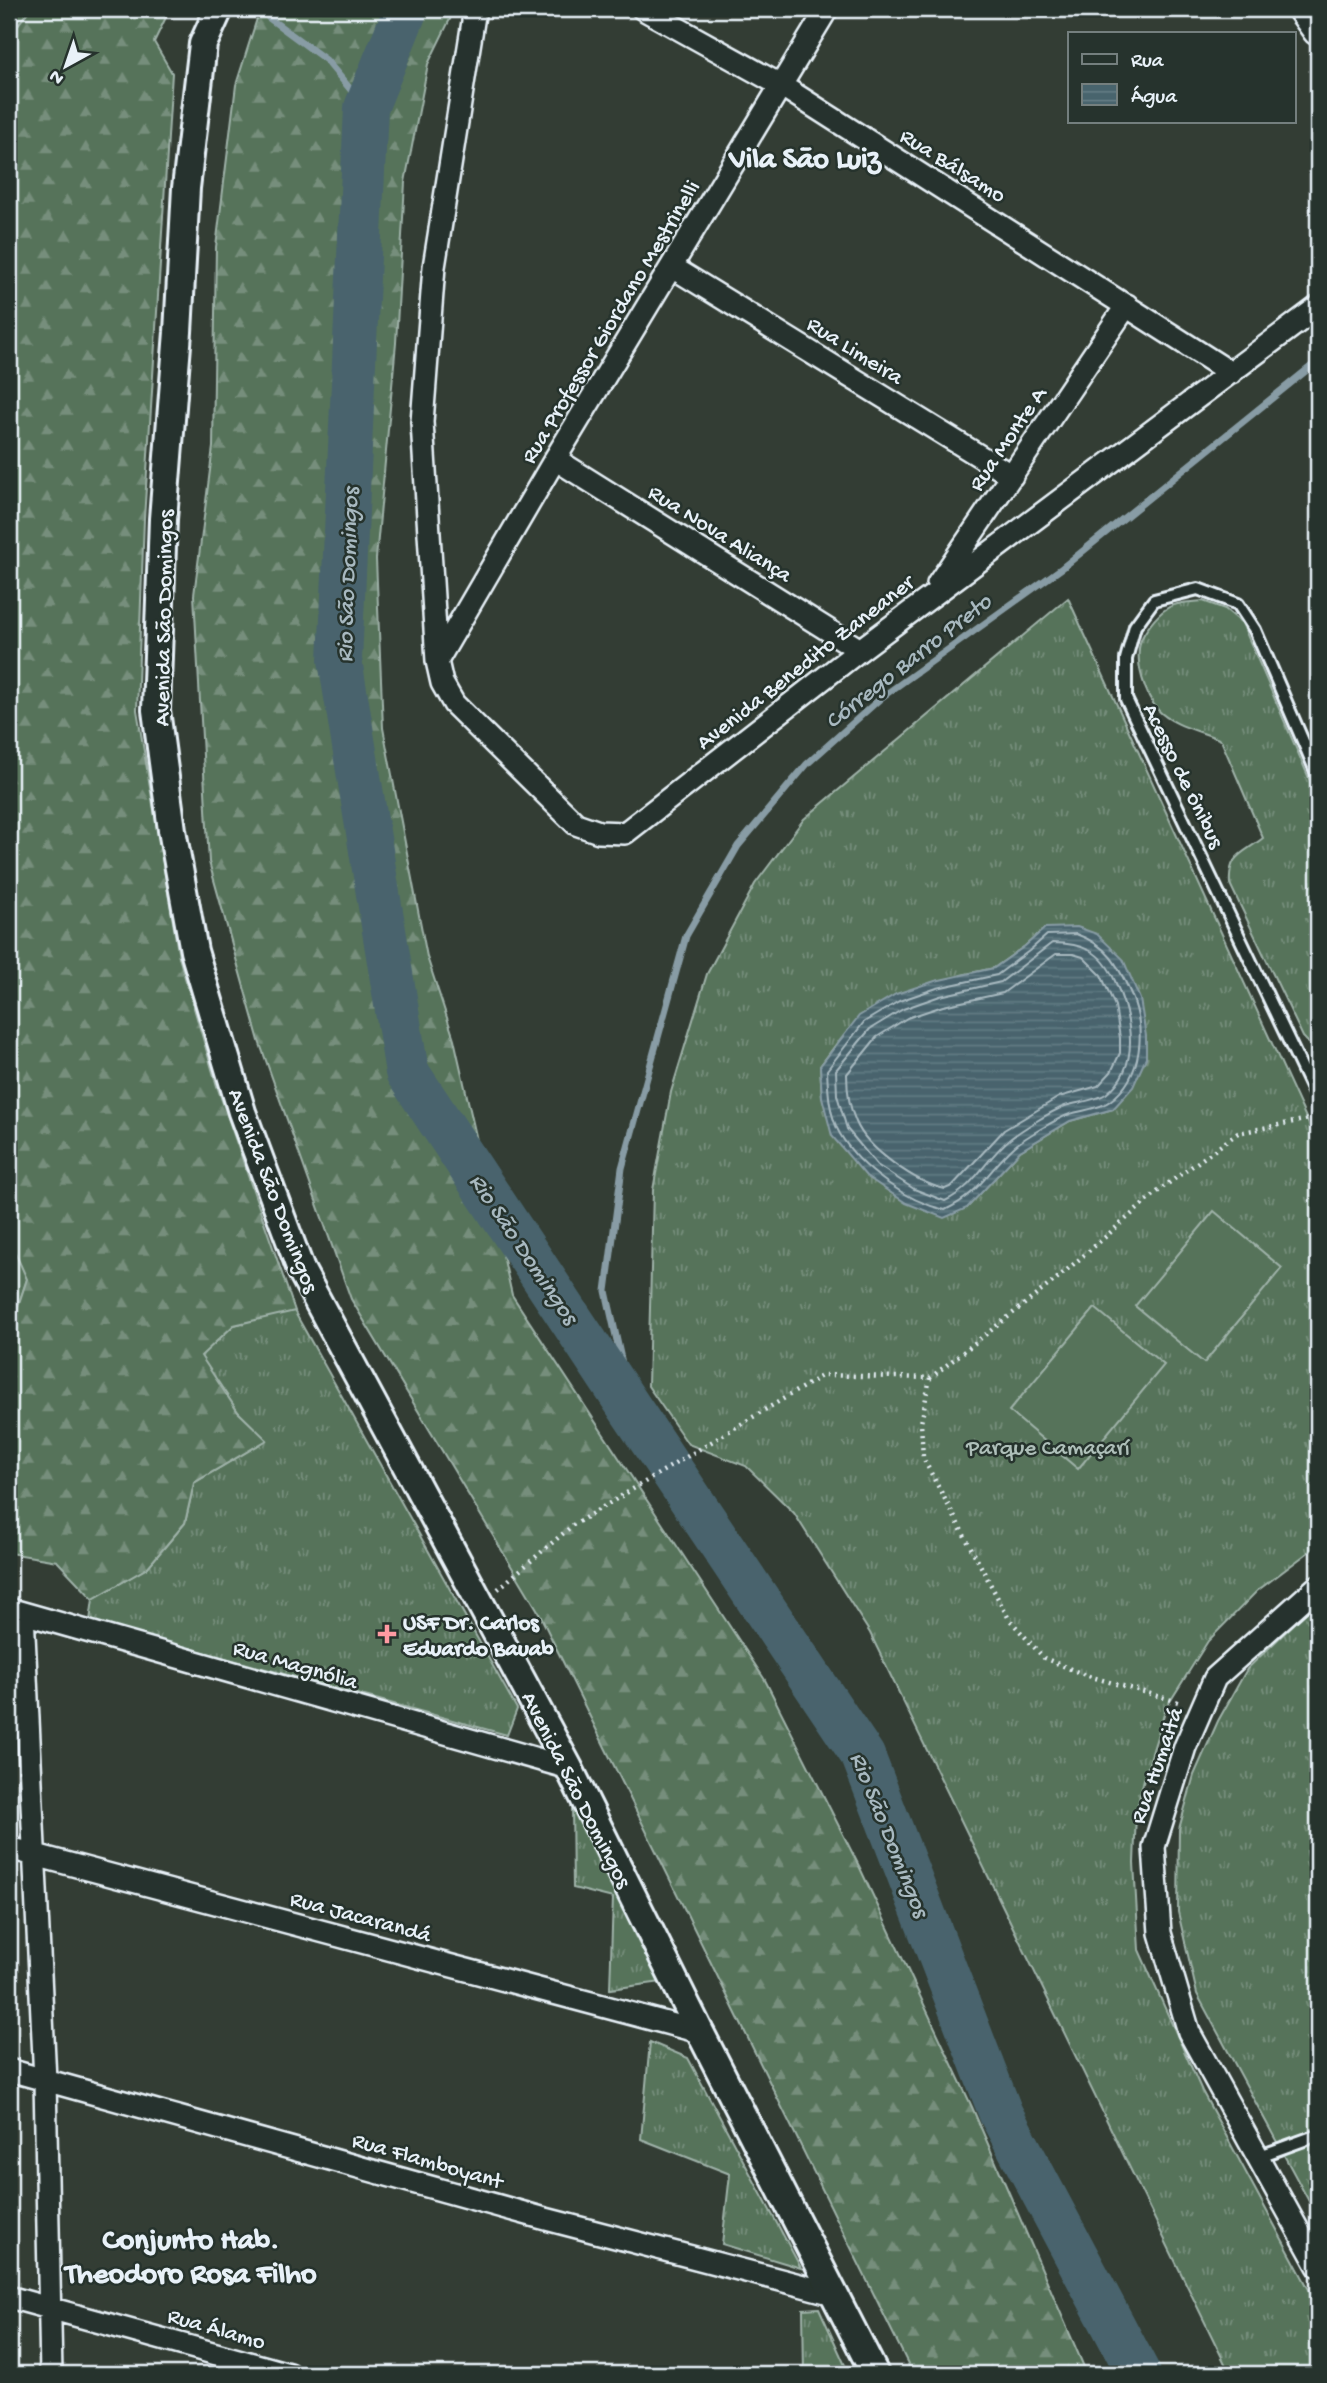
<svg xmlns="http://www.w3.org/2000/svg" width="1327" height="2383" viewBox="0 0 1327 2383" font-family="'Gochi Hand',sans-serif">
	<defs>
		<pattern id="grass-tufts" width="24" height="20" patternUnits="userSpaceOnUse" patternTransform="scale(1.75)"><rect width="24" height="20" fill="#56735a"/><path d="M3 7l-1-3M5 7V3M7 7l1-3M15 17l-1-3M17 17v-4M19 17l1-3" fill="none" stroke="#768e7b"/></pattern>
		<pattern id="forest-firs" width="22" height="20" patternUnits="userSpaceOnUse" patternTransform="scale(1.75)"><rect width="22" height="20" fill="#56735a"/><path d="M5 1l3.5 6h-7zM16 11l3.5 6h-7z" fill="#768e7b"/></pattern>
		<pattern id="water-rules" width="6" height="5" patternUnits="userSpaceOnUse" patternTransform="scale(1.75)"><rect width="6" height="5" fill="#48646d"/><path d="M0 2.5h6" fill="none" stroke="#627b83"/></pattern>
	</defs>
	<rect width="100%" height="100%" fill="#333d34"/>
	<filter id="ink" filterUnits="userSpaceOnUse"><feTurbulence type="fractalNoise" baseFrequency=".0143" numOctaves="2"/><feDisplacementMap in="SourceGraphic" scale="14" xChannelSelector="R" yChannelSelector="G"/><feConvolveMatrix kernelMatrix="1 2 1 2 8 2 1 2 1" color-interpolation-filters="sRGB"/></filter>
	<g filter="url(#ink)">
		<!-- grass -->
		<path fill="url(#grass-tufts)" stroke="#9fb2a9" stroke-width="2" fill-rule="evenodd" d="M9 9H30L15 29 9 83Z
			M1068 598 1318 1144V1545L1257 1591 1208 1641 1166 1708 1144 1779 1136 1813 1134 1863 1139 1950 1202 2091 1318 2306V2374H1230L870 1633 794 1513 746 1466 688 1444 648 1386 653 1190 671 1092 707 974 755 884 804 819ZM1045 928 1113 1109 1070 1121 1020 1151 967 1208 822 1097 820 1066 837 1043 961 975 994 968 1025 946Z
			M1203 601 1225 609 1242 623 1318 799V1053L1303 1037 1230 884C1228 854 1243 854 1263 838L1221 740C1201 731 1173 726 1158 710 1145 695 1135 663 1140 643 1143 632 1157 615 1166 609 1176 602 1192 602 1203 601Z
			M9 1220 27 1279 9 1333Z
			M293 1309 517 1709 507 1735 90 1621 93 1599 147 1568 185 1523 194 1483 266 1440 238 1412 200 1356 234 1325Z
			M1318 1601V1849L1307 1851 1313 1890H1318V2218L1197 1994 1178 1912 1179 1829 1194 1775 1218 1721 1247 1669Z
			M572 1803 662 1982 610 1989 613 1898 573 1888Z
			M650 2042 688 2058 801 2268 722 2244 730 2174 641 2139Z
			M819 2308 849 2374H804L803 2309Z"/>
		<!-- forest -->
		<path fill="url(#forest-firs)" stroke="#9fb2a9" stroke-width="2" d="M30 9H170L154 42 172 73 144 519 137 710 179 957 217 1086 295 1311 234 1325 201 1356 238 1412 267 1440 194 1483 185 1523 147 1568 93 1599 57 1561 9 1553V1333L27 1279 9 1239V83L15 29Z
			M260 9H455L428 64 405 182 396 343 376 559 383 728 427 957 454 1039 512 1295 765 1680 860 1868 972 2107 1087 2374H913L537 1609 351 1299 259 1041 209 862 194 595 213 447 216 247 236 85Z"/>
		<!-- pitch -->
		<path fill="#56735a" stroke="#9fb2a9" stroke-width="2" d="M1214 1211 1282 1268 1204 1363 1135 1306Z
			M1095 1308 1164 1365 1078 1469 1009 1411Z"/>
		<!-- water -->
		<path fill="url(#water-rules)" stroke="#889ca5" stroke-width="2" d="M1077 927 1097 934 1123 959 1140 999 1146 1036V1058L1133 1087 1113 1109 1070 1121 1020 1151 967 1208 944 1218 906 1203 866 1176 832 1136 822 1097 820 1066 859 1016 896 994 935 981 994 968 1025 946 1045 928Z"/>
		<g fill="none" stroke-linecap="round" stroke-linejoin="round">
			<!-- shore -->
			<path stroke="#a8b9c0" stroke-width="2" d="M1076 934C1108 945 1118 965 1131 994 1146 1029 1143 1077 1110 1101 1100 1109 1082 1110 1070 1114 1058 1118 1024 1138 1015 1146 989 1169 979 1195 945 1210 906 1201 861 1169 840 1134 829 1116 828 1090 827 1070L864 1022 899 1001 937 988 997 975 1029 951 1047 935Z
				M1052 943C1083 943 1102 951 1115 981 1131 1017 1142 1066 1106 1094 1095 1101 1077 1102 1065 1106 1052 1111 1021 1130 1010 1139 986 1158 974 1188 945 1201L914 1189 877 1165 847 1129 837 1095 836 1070 870 1029 903 1009 940 996 1001 982Z
				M1056 954H1073L1083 957 1101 975 1115 1006 1120 1038V1053L1111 1072 1098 1086 1059 1097 1004 1130 952 1186 945 1189C916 1183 867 1149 856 1122 849 1107 847 1089 847 1074L877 1037 907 1018 943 1006 1003 993Z"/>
			<!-- stream -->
			<path stroke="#889ca5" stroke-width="7" d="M269 18 326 60 366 108
				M633 1413 606 1291 622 1168 686 936 738 846 807 764 882 697 1062 568 1318 361"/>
			<!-- river -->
			<path stroke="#48646d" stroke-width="44" d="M406 9 366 108 340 660 407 1072 633 1413 863 1756 1001 2114 1139 2374"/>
			<!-- service casing -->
			<g stroke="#e8f1f8" stroke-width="16">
				<path id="service" d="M1318 776 1255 630 1238 604 1198 589 1154 600 1135 626 1126 659V699L1318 1102
					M1257 2157 1318 2135"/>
			</g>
			<!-- minor casing -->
			<g stroke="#e8f1f8" stroke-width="26">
				<path id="minor" d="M475 9 434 267 422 422 437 661 442 683 454 704 576 824 599 832 625 833 860 650 1318 307
					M643 9 782 86 1231 373
					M672 267 1012 476
					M555 459 860 650
					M938 584 1127 305
					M437 661 555 459 827 9
					M1318 1586 1215 1678 1185 1747 1154 1847 1160 1933 1189 2032 1318 2266
					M9 1609 569 1768
					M23 1613 45 2080 51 2374
					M9 1848 700 2032
					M9 2070 542 2218 834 2294
					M9 2297 289 2374"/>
			</g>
			<!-- tertiary casing -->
			<g stroke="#e8f1f8" stroke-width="32">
				<path id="tertiary" d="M219 9 203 44 186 188 178 332 163 519 156 710 172 830 194 951 242 1112 301 1270 569 1768 700 2032 875 2374"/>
			</g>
			<!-- secondary casing -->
			<g stroke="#e8f1f8" stroke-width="35">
				<path id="secondary" d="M1303 9 1318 30"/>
			</g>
			<!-- path -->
			<path stroke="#e8f1f8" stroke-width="4.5" stroke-dasharray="2 5" stroke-linecap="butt" d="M930 1378 921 1423 923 1458 1009 1619 1044 1658 1085 1675 1182 1703
				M498 1589 573 1525 823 1375 930 1378 1054 1281 1162 1188 1238 1133 1314 1118"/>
			<!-- service -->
			<use href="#service" stroke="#26332d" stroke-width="10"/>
			<!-- minor -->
			<use href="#minor" stroke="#26332d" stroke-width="21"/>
			<!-- tertiary -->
			<use href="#tertiary" stroke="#26332d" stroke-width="26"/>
			<!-- secondary -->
			<use href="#secondary" stroke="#26332d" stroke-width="30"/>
		</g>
	</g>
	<!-- markers -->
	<path fill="#ff9aa2" stroke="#26332d" stroke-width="2.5" d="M383.5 1623.5h7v7h7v7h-7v7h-7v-7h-7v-7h7z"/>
	<g text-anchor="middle" stroke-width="5" stroke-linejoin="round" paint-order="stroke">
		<!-- street labels -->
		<g font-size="23" fill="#e8f1f8" stroke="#26332d">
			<text transform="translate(954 164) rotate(32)" y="8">Rua Bálsamo</text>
			<text transform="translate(609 321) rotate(-59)" y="8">Rua Professor Giordano Mestrinelli</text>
			<text transform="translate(856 349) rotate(32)" y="8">Rua Limeira</text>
			<text transform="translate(1006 438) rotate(-56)" y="8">Rua Monte A</text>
			<text transform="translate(721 532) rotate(32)" y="8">Rua Nova Aliança</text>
			<text transform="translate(162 618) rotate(-89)" y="8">Avenida São Domingos</text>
			<text transform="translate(804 661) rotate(-38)" y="8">Avenida Benedito Zaneaner</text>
			<text transform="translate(1185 775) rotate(64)" y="8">Acesso de ônibus</text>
			<text transform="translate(275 1190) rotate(69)" y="8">Avenida São Domingos</text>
			<text transform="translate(296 1663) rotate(16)" y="8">Rua Magnólia</text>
			<text transform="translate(1155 1765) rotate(-71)" y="8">Rua Humaitá</text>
			<text transform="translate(578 1789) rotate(63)" y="8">Avenida São Domingos</text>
			<text transform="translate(361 1915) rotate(15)" y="8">Rua Jacarandá</text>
			<text transform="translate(428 2159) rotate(16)" y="8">Rua Flamboyant</text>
			<text transform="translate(217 2327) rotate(16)" y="8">Rua Álamo</text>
		</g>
		<!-- park labels -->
		<g font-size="23" fill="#aebfb9" stroke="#26332d">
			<text x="1048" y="1454">Parque Camaçarí</text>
		</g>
		<!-- poi labels -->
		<g font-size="23" font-weight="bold" fill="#e8f1f8" stroke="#26332d" text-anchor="start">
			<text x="403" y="1629">USF Dr. Carlos<tspan x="403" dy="26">Eduardo Bauab</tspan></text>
		</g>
		<!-- water labels -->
		<g font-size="24" font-style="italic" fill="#a8b9c0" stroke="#26332d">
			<text transform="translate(346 575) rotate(-88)" y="8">Rio São Domingos</text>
			<text transform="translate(907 660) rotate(-38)" y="8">Córrego Barro Preto</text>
			<text transform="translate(525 1248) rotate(56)" y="8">Rio São Domingos</text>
			<text transform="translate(891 1834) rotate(68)" y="8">Rio São Domingos</text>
		</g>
		<!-- district labels -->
		<g font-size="30" font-weight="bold" fill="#e8f1f8" stroke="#26332d">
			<text x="805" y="167">Vila São Luiz</text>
			<text x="191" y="2248">Conjunto Hab.<tspan x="191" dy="34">Theodoro Rosa Filho</tspan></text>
		</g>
	</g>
	<!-- margin -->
	<rect width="1327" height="2383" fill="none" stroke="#26332d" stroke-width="35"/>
	<rect x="18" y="18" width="1292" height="2348" fill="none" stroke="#e8f1f8" stroke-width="2.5" filter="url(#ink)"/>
	<!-- legend -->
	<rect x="1068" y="32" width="228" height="91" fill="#26332d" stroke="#747f7e" stroke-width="2"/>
	<rect x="1082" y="54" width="35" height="10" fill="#26332d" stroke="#747f7e" stroke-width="2"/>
	<text x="1131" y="66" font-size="21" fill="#e8f1f8">Rua</text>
	<rect x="1082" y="84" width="35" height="21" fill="url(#water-rules)" stroke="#747f7e" stroke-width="2"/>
	<text x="1131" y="102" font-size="21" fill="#e8f1f8">Água</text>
	<!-- north arrow -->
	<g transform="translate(66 66) rotate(220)" stroke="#26332d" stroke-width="5" paint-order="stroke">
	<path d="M0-5L12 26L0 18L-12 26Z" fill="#e8f1f8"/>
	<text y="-10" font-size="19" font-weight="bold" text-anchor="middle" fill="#e8f1f8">N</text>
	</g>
</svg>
